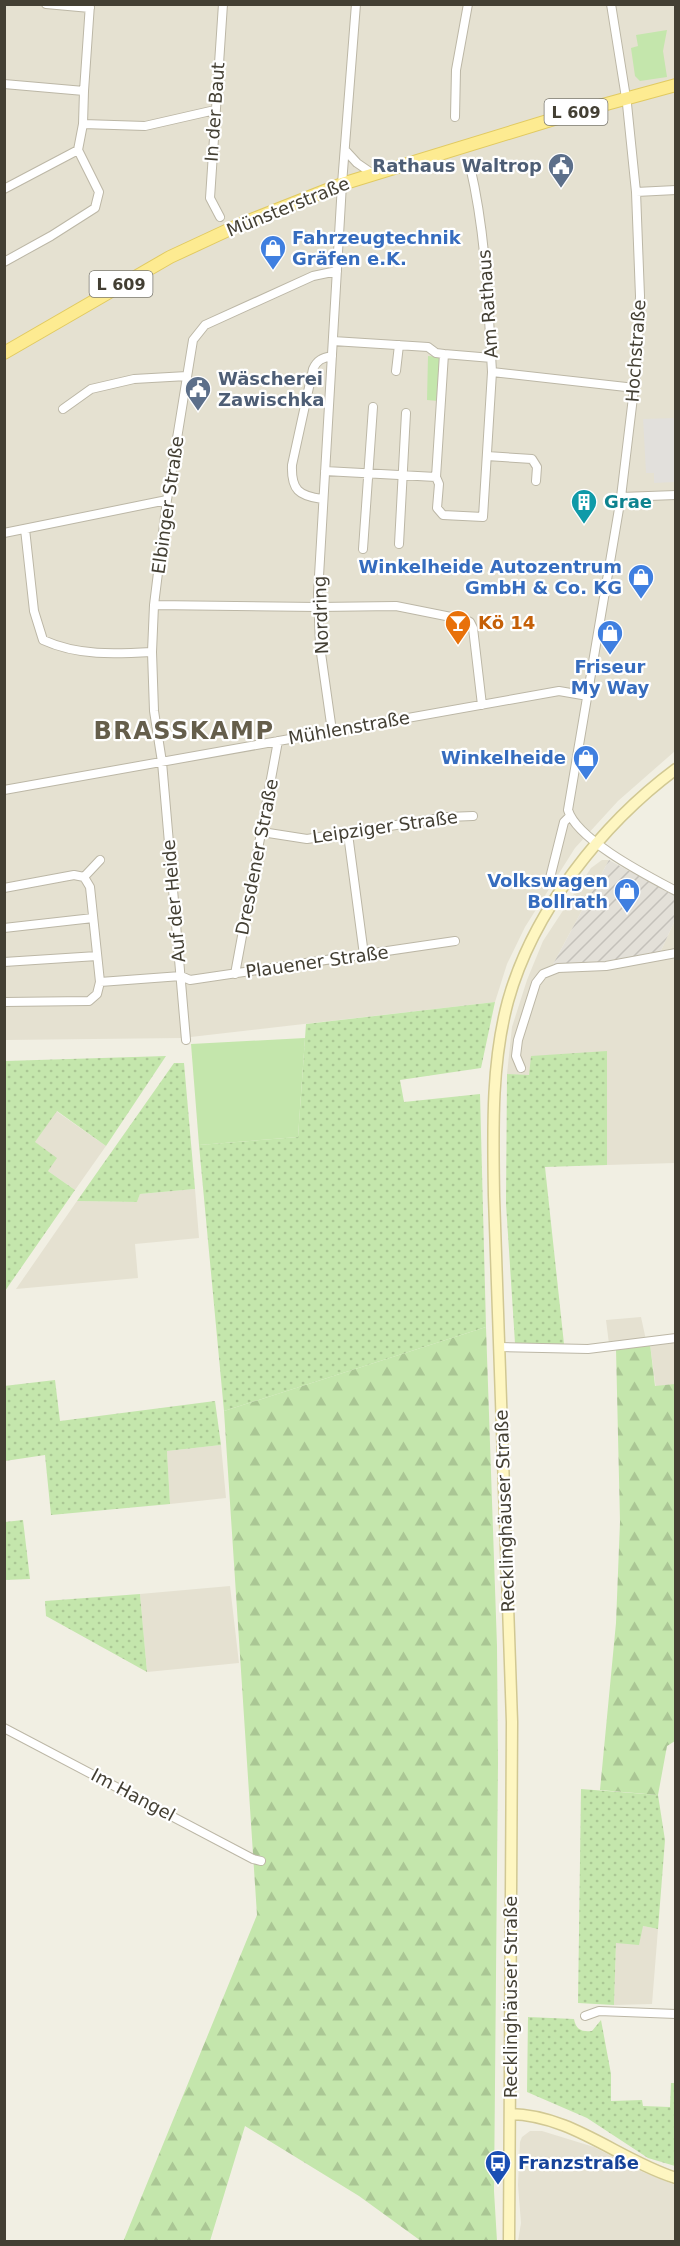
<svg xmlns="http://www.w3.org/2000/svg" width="680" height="2246" viewBox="0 0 680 2246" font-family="'DejaVu Sans',sans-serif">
	<defs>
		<pattern id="industrial-furrows" width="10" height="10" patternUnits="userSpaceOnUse" patternTransform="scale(1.5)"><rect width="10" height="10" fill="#e3e0d8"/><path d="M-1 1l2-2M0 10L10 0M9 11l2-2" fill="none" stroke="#c4c1ba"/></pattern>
		<pattern id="grass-dots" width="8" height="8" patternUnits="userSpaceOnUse" patternTransform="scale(1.5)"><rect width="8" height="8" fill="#c4e6ac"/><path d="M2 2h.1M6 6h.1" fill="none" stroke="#aac694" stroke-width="1.8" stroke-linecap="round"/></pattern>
		<pattern id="forest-firs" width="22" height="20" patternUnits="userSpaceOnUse" patternTransform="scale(1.5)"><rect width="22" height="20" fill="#c4e6ac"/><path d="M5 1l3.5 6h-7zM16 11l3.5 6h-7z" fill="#aac694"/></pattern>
	</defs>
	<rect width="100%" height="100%" fill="#f1efe3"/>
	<!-- residential -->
	<path fill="#e5e1d1" d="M4 5H675V751L618 801 575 848 525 927 507 964 495 1002 182 1038 5 1040Z
		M602 860H609L550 970 658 957 675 920V1163L607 1165V1052L529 1076 507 1074 512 1027 527 980 543 941 591 868Z
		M56 1111 106 1146 75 1190 48 1171 34 1143Z
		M195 1189 199 1238 135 1244 138 1278 16 1289 77 1201 137 1202 140 1194Z
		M641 1317 646 1340 609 1344 606 1320Z
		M675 1341V1394L657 1397 650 1344Z
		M221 1445 226 1498 170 1504 167 1451Z
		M230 1586 239 1663 147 1672 140 1594Z
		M643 1926 658 1929 652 2004 614 2005 616 1943Z
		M530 2131H542L594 2147 638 2170 675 2185V2241H518L521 2223 518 2185 520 2142 522 2137Z"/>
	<!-- industrial -->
	<path fill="url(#industrial-furrows)" d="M609 860 675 896V920L658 957 550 970Z"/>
	<!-- grass -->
	<path fill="url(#grass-dots)" d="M495 1002 481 1068 400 1080 404 1102 480 1094 486 1327 224 1411 199 1145 298 1137 306 1024Z
		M607 1051V1165L545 1167 564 1344 515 1343 506 1204 507 1074 529 1075 531 1056Z
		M166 1056 106 1146 57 1111 35 1142 57 1158 48 1171 75 1190 5 1291V1061Z
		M174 1063H184L195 1189 140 1194 137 1202 77 1201Z
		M55 1380 60 1421 215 1401 221 1445 167 1451 170 1504 51 1515 45 1455 5 1461 4 1386Z
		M23 1520 30 1579 5 1580V1522Z
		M140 1594 147 1672 46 1616 45 1601Z
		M581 1789 658 1795 665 1840 658 1929 643 1926 639 1945 616 1943 614 2005 578 2003Z
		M528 2017 574 2019C576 2030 582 2032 592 2031L601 2020 611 2074V2101L642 2100 643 2106 670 2107 671 2083H675V2166L648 2158 587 2118 527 2092Z"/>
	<!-- forest -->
	<path fill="url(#forest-firs)" d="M486 1327 497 1646 498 1763 494 2191 497 2241H421L359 2196 245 2126 210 2241 123 2242 257 1915 224 1411Z
		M650 1344 655 1386 675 1384V1741L667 1746 658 1795 600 1790 616 1623 620 1522 616 1349Z"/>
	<!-- park -->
	<path fill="#c4e6ac" d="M667 30 663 51 667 77 640 81 635 76 631 48 638 46 636 35Z
		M428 356 441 357 438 401 427 400Z
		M305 1038 298 1137 199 1145 191 1044Z"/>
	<!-- parking -->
	<path fill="#e2e0dc" d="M675 418V482L654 483V473H646L643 419Z"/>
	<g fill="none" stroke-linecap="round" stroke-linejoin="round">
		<!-- street casing -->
		<g stroke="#bcb7a6" stroke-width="10">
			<path id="street" d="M46 4 90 8
				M611 4 627 104 636 192 640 296 637 364 621 497 568 810C577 840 648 876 676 891
				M4 84 84 91
				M455 117 456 70 468 4
				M83 124 145 126 215 110
				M78 150 83 124 84 91 90 4
				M345 150 357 163 373 174
				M470 166C486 234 488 302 492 372L635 388
				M4 189 78 150
				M636 192 676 190
				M220 217 210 198 223 4
				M4 262 51 236 95 208 99 192 78 150
				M333 341 428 347 436 353 444 354
				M492 358 444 354 436 477 439 484 437 508 443 515 483 517 492 372
				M396 371 399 345
				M63 409 91 389 134 379 187 376
				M487 456 532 459 537 467 536 481
				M325 471 436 477
				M621 497 676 495
				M322 499C299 496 291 490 292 465L313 369C317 360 322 358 332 356
				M25 529 34 611 43 640C78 656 115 654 152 652
				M4 533 167 500
				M399 544 406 413
				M363 549 373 407
				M154 605 318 607 396 606 466 620 470 622 473 628 482 705
				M332 731 320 646 318 593 342 184 356 4
				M4 790 559 691 588 696
				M262 832 307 839 447 817 473 816
				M348 834 364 955
				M549 882 564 822 570 816
				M4 888 74 875 84 877
				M4 928 93 918
				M4 962 97 956
				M235 974 278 741
				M100 982 90 887 84 877 100 860
				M4 1002 89 1001 97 994 100 982 181 976 190 980 455 941
				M186 1040 162 762 154 711 152 652 154 605 167 500 193 340 205 325 313 276 337 271
				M521 1068 516 1056 518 1040 536 983 543 974 558 968 606 966 676 953
				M499 1347 588 1349 676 1338
				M4 1728 253 1859 261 1861
				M585 2016 599 2011 676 2014"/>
		</g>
		<!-- secondary casing -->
		<g stroke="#d1c893" stroke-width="13">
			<path id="secondary" d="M510 2114C572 2115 619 2160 676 2178
				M509 2242 512 1722 494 1196C493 1131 491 1064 508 1001 533 911 602 824 676 769"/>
		</g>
		<!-- primary casing -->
		<g stroke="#e1ca61" stroke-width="14">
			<path id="primary" d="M4 353 170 257 241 224 342 184 577 112 676 85"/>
		</g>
		<!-- street -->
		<use href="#street" stroke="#fff" stroke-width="8"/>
		<!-- secondary -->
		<use href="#secondary" stroke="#fef6c1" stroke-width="10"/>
		<!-- primary -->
		<use href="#primary" stroke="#fdeb91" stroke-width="12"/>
	</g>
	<!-- icons -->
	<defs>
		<g id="civic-pin" transform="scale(1.35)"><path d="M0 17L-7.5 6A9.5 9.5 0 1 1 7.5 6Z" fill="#5c6f8a" stroke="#fff"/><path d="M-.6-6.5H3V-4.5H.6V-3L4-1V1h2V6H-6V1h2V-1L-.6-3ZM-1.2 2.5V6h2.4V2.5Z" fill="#fff"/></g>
		<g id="shop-pin" transform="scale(1.35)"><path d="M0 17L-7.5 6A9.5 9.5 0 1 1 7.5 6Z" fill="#3f7fe0" stroke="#fff"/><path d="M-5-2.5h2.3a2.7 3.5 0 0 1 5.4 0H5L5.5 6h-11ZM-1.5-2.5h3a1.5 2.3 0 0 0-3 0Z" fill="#fff"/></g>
		<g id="building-pin" transform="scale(1.35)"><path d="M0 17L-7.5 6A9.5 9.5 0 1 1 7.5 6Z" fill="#0f9aa8" stroke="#fff"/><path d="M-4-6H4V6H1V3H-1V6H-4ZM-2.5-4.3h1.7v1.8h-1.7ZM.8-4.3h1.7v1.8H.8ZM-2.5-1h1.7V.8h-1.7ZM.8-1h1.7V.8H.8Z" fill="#fff"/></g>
		<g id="bar-pin" transform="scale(1.35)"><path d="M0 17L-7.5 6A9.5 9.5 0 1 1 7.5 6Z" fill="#e8710a" stroke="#fff"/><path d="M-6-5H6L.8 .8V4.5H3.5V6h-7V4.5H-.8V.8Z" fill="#fff"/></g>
		<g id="bus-pin" transform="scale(1.35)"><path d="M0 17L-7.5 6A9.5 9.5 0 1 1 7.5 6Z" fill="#1a4fb4" stroke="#fff"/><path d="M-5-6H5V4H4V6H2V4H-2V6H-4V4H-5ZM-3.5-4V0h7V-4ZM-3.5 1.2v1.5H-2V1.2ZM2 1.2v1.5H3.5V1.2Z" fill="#fff"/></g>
	</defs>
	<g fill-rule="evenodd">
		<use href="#civic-pin" x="561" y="166"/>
		<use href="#shop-pin" x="273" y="248"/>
		<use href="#civic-pin" x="198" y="389"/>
		<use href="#building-pin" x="584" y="502"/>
		<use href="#shop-pin" x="641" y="577"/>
		<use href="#bar-pin" x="458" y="623"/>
		<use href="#shop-pin" x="610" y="633"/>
		<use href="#shop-pin" x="586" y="758"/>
		<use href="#shop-pin" x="627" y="891"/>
		<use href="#bus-pin" x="498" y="2163"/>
	</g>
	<g text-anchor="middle" stroke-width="4.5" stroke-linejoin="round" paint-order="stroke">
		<!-- shield labels -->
		<g fill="#fff" stroke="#7b7970" stroke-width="1.5">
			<rect x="544.5" y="99" width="63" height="26" rx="4.5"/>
			<rect x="89.5" y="271" width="63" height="26" rx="4.5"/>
		</g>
		<g font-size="16" font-weight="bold" fill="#433f33">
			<text x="576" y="118">L 609</text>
			<text x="121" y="290">L 609</text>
		</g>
		<!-- street labels -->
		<g font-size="18" fill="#433f33" stroke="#fff">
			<text transform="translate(215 112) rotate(-86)" y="6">In der Baut</text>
			<text transform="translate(288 207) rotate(-22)" y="6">Münsterstraße</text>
			<text transform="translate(488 304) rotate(-94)" y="6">Am Rathaus</text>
			<text transform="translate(636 351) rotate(-86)" y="6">Hochstraße</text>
			<text transform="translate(168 505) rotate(-82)" y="6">Elbinger Straße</text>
			<text transform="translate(321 615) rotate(-92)" y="6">Nordring</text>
			<text transform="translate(349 728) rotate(-10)" y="6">Mühlenstraße</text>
			<text transform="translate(385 827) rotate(-8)" y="6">Leipziger Straße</text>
			<text transform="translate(257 857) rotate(-79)" y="6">Dresdener Straße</text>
			<text transform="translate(174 901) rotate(-95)" y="6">Auf der Heide</text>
			<text transform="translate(317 962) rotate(-8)" y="6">Plauener Straße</text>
			<text transform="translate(505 1511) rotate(-92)" y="6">Recklinghäuser Straße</text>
			<text transform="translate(133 1795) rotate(28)" y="6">Im Hangel</text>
			<text transform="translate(511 1997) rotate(-90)" y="6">Recklinghäuser Straße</text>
		</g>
		<!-- service labels -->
		<g font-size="18" font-weight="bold" fill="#4e5e75" stroke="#fff" text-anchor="end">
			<text x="542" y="172">Rathaus Waltrop</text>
			<text x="218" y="385" text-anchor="start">Wäscherei<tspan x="218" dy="21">Zawischka</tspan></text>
		</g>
		<!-- shop labels -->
		<g font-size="18" font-weight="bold" fill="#366cbe" stroke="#fff" text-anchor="end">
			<text x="292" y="244" text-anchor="start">Fahrzeugtechnik<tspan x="292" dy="21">Gräfen e.K.</tspan></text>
			<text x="622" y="573">Winkelheide Autozentrum<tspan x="622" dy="21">GmbH &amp; Co. KG</tspan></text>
			<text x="610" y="673" text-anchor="middle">Friseur<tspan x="610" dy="21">My Way</tspan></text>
			<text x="566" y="764">Winkelheide</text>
			<text x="608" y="887">Volkswagen<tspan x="608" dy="21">Bollrath</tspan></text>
		</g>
		<!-- culture labels -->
		<g font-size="18" font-weight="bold" fill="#0d838f" stroke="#fff" text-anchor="start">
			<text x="604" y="508">Grae</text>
		</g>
		<!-- food labels -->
		<g font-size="18" font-weight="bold" fill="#c56008" stroke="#fff" text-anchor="start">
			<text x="478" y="629">Kö 14</text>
		</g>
		<!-- transit labels -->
		<g font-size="18" font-weight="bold" fill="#164399" stroke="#fff" text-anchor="start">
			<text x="518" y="2169">Franzstraße</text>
		</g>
		<!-- district labels -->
		<g font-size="24" font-weight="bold" letter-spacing="1.5" fill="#655e4b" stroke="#fff">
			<text x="184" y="739">BRASSKAMP</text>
		</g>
	</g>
	<!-- border -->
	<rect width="680" height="2246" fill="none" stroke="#433f33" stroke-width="12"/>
</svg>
